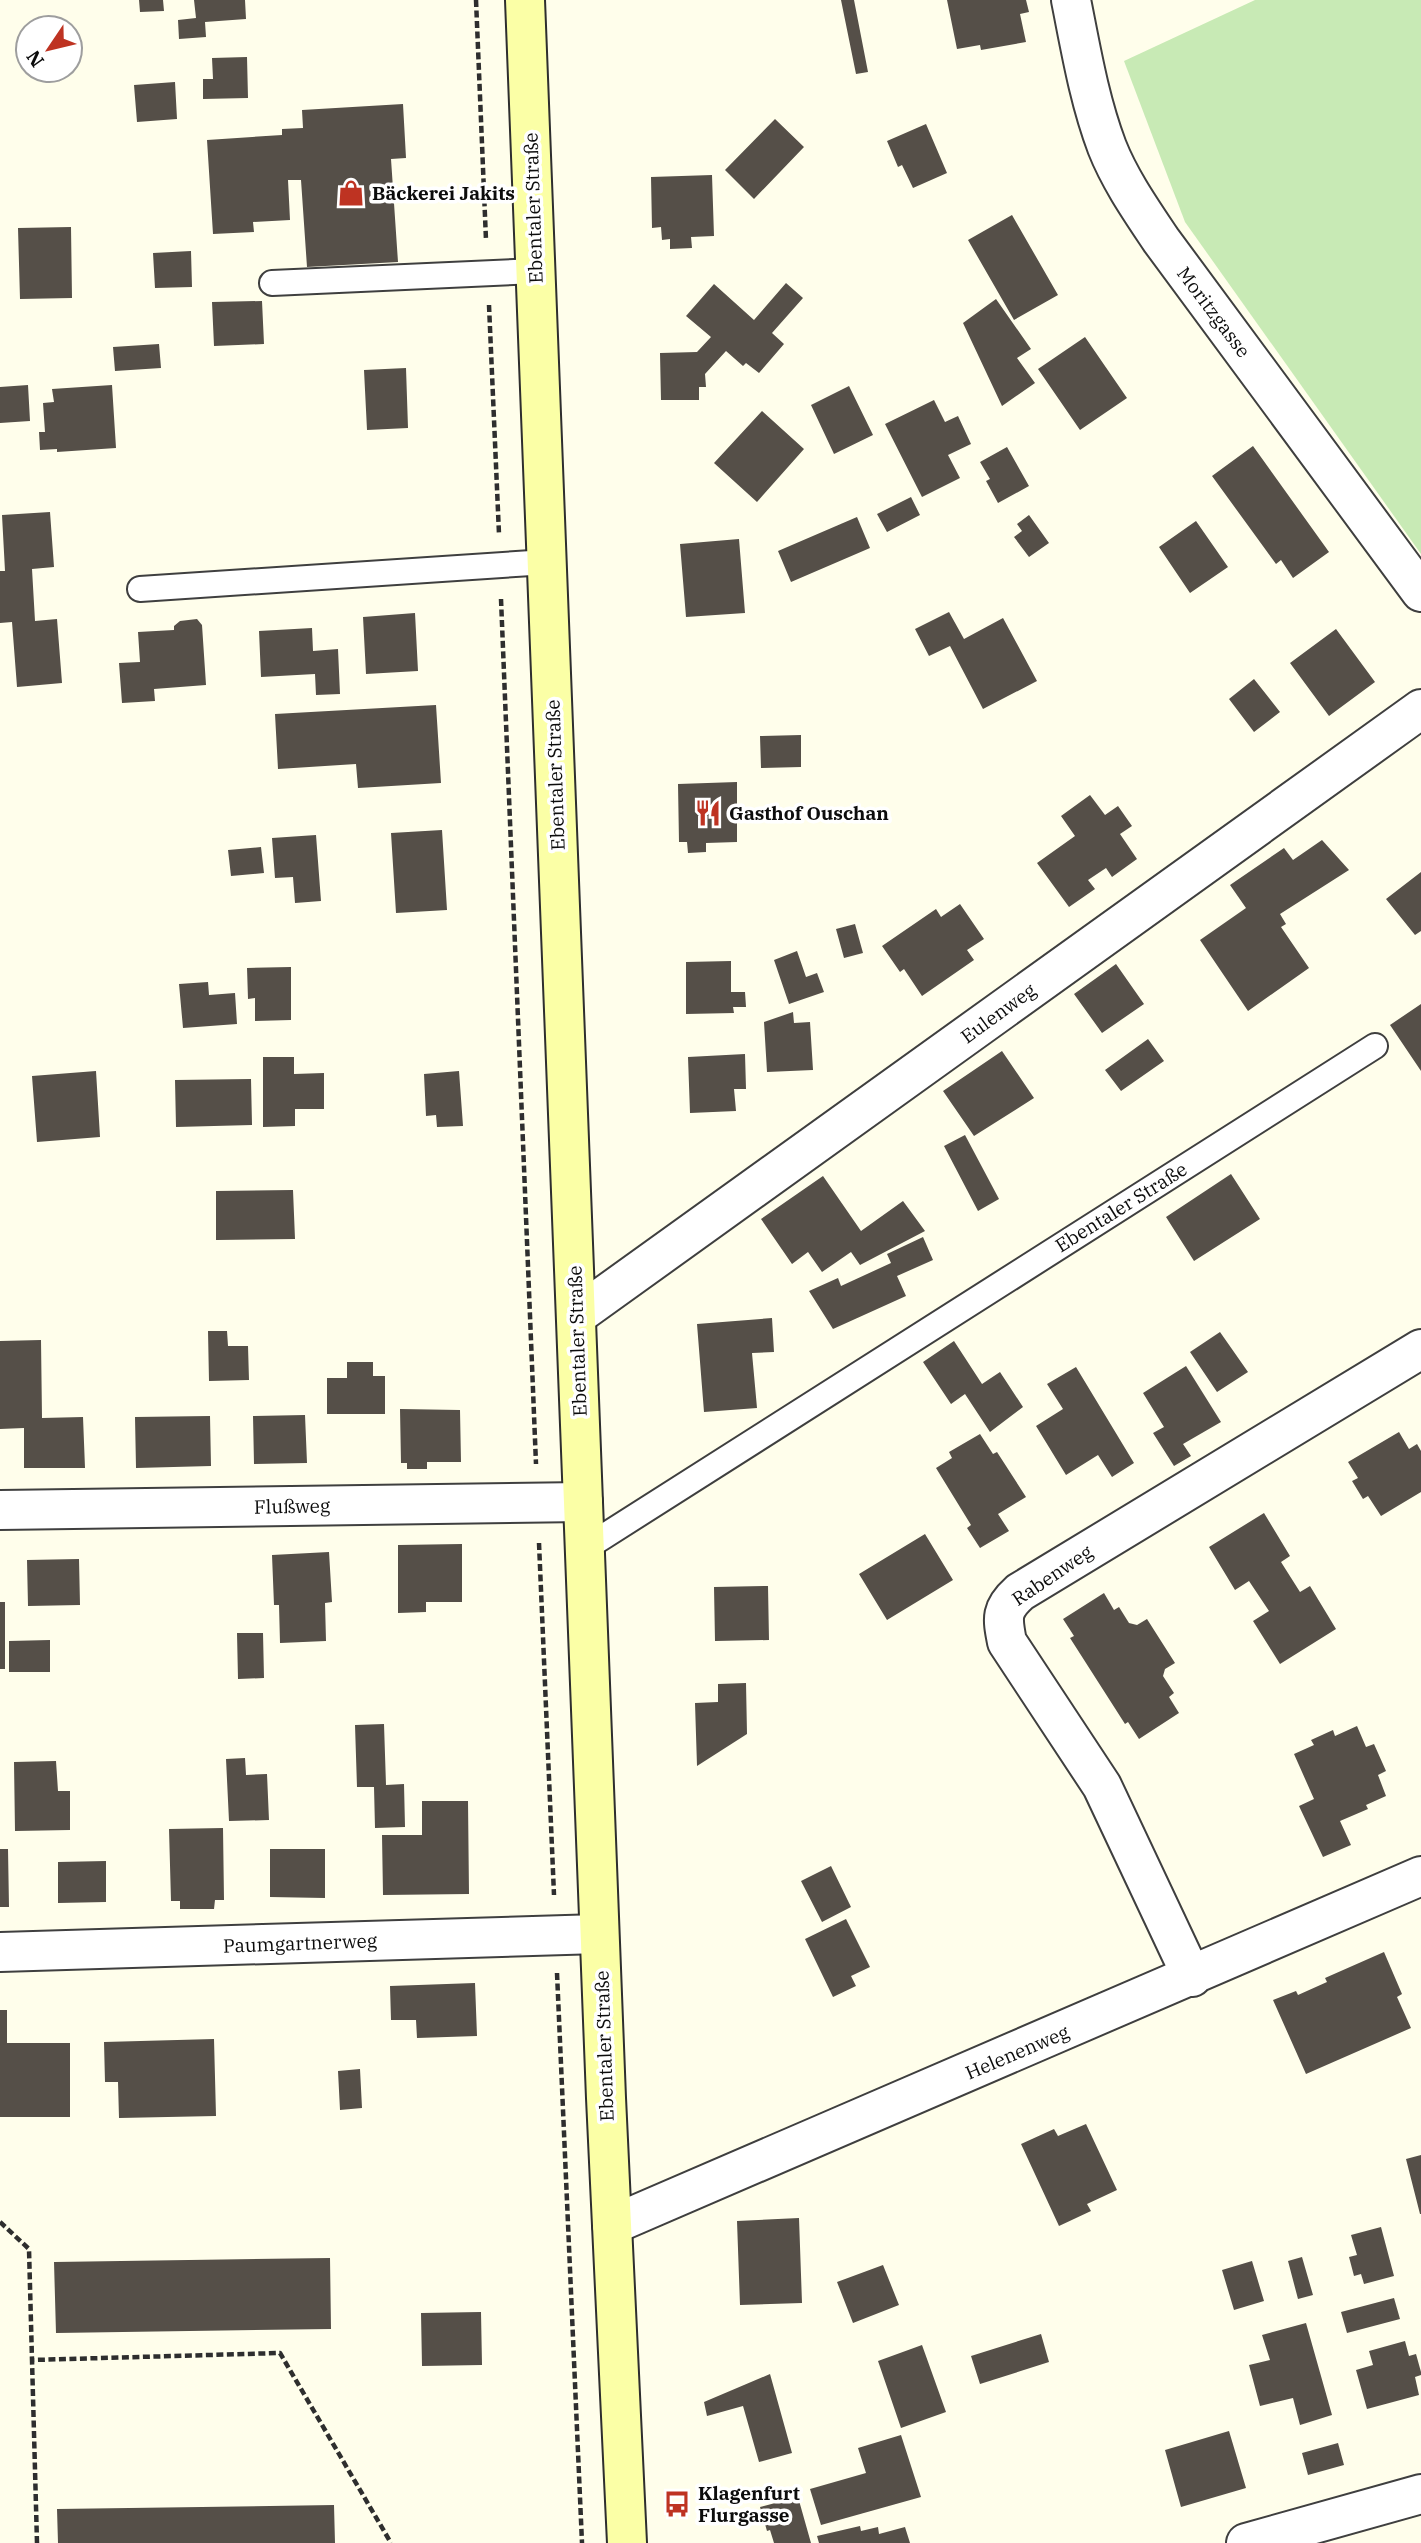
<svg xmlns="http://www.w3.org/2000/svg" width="1421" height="2543" viewBox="0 0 1421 2543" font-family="'IBM Plex Serif',serif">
	<rect width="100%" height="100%" fill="#fffeeb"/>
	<!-- green -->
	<path fill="#c8eab5" d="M1255 0H1421V554L1185 222 1124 61Z"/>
	<!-- building -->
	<path fill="#554f48" d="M139 0H163L164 11 140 12Z
		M194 0H245L246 19 205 22 206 37 179 39 178 20 196 18Z
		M841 0H854L868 72 856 74Z
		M947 0H1026L1029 12 1020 14 1026 42 981 50 980 45 957 49Z
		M247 57 248 98 203 99V79H213L212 58Z
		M175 82 177 119 137 122 134 85Z
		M403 104 406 158 391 159 398 262 307 267 301 180H288L290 220 253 222 254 232 213 234 207 140 282 135V129L303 128 302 110Z
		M775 119 804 147 754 199 725 170Z
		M926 124 947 173 913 188 902 165 898 167 887 141Z
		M712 175 714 236 691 237 692 248 670 249V239L662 240 661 227 652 228 651 177Z
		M1012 215 1058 295 1014 320 968 240Z
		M71 227 72 298 20 299 18 228Z
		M191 251 192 287 155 288 153 253Z
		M786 283 803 298 772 333 784 344 759 373 746 363 743 366 726 351 705 374 706 387H699V400H661L660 353 697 352 711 337 686 316 714 284 754 320Z
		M996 299 1031 349 1017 358 1035 383 1002 406 963 323Z
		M262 301 264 344 214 346 212 302Z
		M1085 337 1127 398 1080 430 1038 369Z
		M159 344 161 368 115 371 113 347Z
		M406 368 408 428 367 430 364 370Z
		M28 385 30 421 0 423V387Z
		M112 385 116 448 57 452V449L40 450 39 432H45L43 403 54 402 52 389Z
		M849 386 873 435 834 454 811 405Z
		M934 400 945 422 958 416 971 444 948 455 960 478 922 497 885 424Z
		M762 411 804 449 757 502 714 463Z
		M1253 446 1329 552 1293 578 1281 560 1276 564 1212 476Z
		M1007 447 1029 486 998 503 986 481 990 479 980 462Z
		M911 497 920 515 887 532 877 514Z
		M50 512 54 567 32 569 35 621 57 619 62 683 17 687 12 622 0 623V571H5L2 515Z
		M1029 515 1049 543 1029 557 1014 537 1022 531 1017 524Z
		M857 517 870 548 791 582 778 551Z
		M1196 521 1228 567 1190 593 1159 547Z
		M739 539 745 613 686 617 680 544Z
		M949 612 964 639 1003 618 1037 681 983 709 950 646 929 656 915 629Z
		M415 613 418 671 366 674 363 617Z
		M197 619 202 625 206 685 154 689 155 701 122 703 119 663 140 662 138 632 174 630V626L180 621Z
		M312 628 313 651 338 649 340 694 316 695 315 674 261 677 259 631Z
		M1336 629 1375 682 1329 716 1290 663Z
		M1254 679 1280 712 1254 732 1229 699Z
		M436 705 441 783 358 788 356 764 278 769 275 714Z
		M801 735V767L761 768 760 736Z
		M737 782V842L706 843V852L688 853 687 842H679L678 784Z
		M1090 795 1105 815 1118 806 1132 826 1120 834 1137 859 1112 877 1106 868 1088 880 1095 889 1069 907 1037 863 1075 836 1061 816Z
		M442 830 447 910 396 913 391 833Z
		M316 835 321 901 295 903 293 877 275 878 272 838Z
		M1322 840 1349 870 1280 914 1286 924 1281 927 1309 968 1248 1011 1200 940 1246 908 1230 885 1284 848 1293 860Z
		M261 847 264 873 231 876 228 850Z
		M1421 872V931L1415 935 1386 899Z
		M960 904 984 939 967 950 974 960 922 996 904 969 900 972 882 946 936 909 941 917Z
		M855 924 863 953 844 958 836 929Z
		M797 951 806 977 817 973 824 992 789 1004 774 960Z
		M731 961V992H745L746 1007H733L734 1013 686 1014V962Z
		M1116 964 1144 1004 1102 1033 1074 994Z
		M291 967V1020L255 1021V998L248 999 247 968Z
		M208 982 209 995 235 993 237 1024 183 1028 179 984Z
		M1421 1004V1071L1390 1025Z
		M793 1012 794 1023 810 1022 813 1070 767 1072 764 1022Z
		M1148 1039 1164 1061 1121 1091 1105 1070Z
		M1002 1051 1034 1098 974 1136 943 1091Z
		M745 1054 746 1089H734L736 1111 690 1113 688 1057Z
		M263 1057H294V1074L324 1073V1109H295V1126L263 1127Z
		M96 1071 100 1137 37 1142 32 1076Z
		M459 1071 463 1126 437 1127 436 1115 426 1116 424 1074Z
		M251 1079 252 1125 176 1127 175 1080Z
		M965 1135 999 1199 978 1211 944 1146Z
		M1231 1174 1260 1219 1194 1261 1166 1217Z
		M823 1176 861 1231 903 1201 925 1231 860 1265 851 1252 822 1272 808 1252 792 1264 761 1219Z
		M293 1190 295 1239 216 1240V1191Z
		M923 1237 933 1260 897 1276 906 1296 833 1329 809 1291 838 1278 841 1286 891 1263 887 1254Z
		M772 1318 774 1352 752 1353 757 1408 704 1412 697 1324Z
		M208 1331H227L228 1346H248L249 1380 209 1381Z
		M1220 1332 1248 1372 1217 1392 1190 1352Z
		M41 1340 42 1418 83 1417 85 1468H24V1428L0 1429V1341Z
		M954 1341 982 1384 1000 1372 1023 1407 990 1432 965 1394 951 1404 923 1362Z
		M347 1362H373V1376H385V1414H327V1378H347Z
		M1186 1366 1221 1422 1183 1444 1191 1456 1174 1466 1153 1433 1164 1427 1143 1393Z
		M1076 1367 1134 1463 1112 1477 1098 1455 1066 1475 1036 1426 1063 1409 1047 1384Z
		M400 1409 460 1410 461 1462H427V1469H407V1463H401Z
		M305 1415 307 1463 254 1464 253 1416Z
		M210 1416 211 1466 136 1468 135 1417Z
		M1399 1432 1409 1449 1417 1444 1421 1451V1492L1381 1516 1368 1496 1363 1499 1352 1481 1358 1478 1348 1462Z
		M980 1434 993 1454 997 1452 1026 1497 998 1514 1009 1531 980 1548 967 1528 971 1525 936 1468 952 1458 949 1452Z
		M1264 1513 1290 1556 1281 1562 1300 1592 1310 1586 1336 1629 1280 1664 1253 1621 1269 1611 1249 1581 1235 1590 1209 1547Z
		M925 1534 953 1580 887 1620 859 1574Z
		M462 1544V1602H426V1612L398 1613V1545Z
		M329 1552 332 1602 325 1603 326 1641 280 1643 279 1605H274L272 1555Z
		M79 1559 80 1605 28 1606 27 1560Z
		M768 1586 769 1640 715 1641 714 1587Z
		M1104 1593 1114 1610 1119 1607 1129 1623 1137 1625 1147 1619 1175 1663 1165 1669 1163 1676 1174 1693 1169 1697 1179 1713 1139 1739 1128 1722 1125 1724 1070 1638 1074 1636 1063 1619Z
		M0 1602H5V1669H0Z
		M237 1633H263L264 1678 238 1679Z
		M50 1640V1672H9V1641Z
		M746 1683 747 1734 697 1766 695 1703 718 1702V1684Z
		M384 1724 386 1785 404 1784 405 1827 375 1828 374 1787H357L355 1725Z
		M1357 1726 1366 1747 1374 1744 1386 1771 1378 1775 1386 1796 1366 1805 1368 1809 1340 1821 1351 1845 1323 1857 1299 1806 1314 1799 1294 1754 1314 1745 1311 1740 1333 1730 1335 1736Z
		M245 1758 246 1775 267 1774 269 1820 229 1821 226 1759Z
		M56 1761 58 1791H70V1830L15 1831 14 1762Z
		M422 1801H468L469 1894 383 1895 382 1835H422Z
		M223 1828 224 1900H215L214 1909H180V1901H171L169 1829Z
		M0 1849H8L9 1907H0Z
		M270 1849H325V1898L270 1897Z
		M106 1861V1902L58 1903V1862Z
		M831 1866 851 1907 822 1922 801 1881Z
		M846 1919 870 1967 851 1976 856 1986 833 1997 805 1939Z
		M1384 1952 1402 1994 1397 1997 1411 2028 1306 2074 1273 2000 1296 1991 1298 1995 1327 1982 1325 1978Z
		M475 1983 477 2036 417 2038 416 2020H391L390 1986Z
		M0 2010H7V2043H70V2117H0Z
		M214 2039 216 2116 119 2118 118 2082H105L104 2042Z
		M360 2069 362 2108 340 2110 338 2071Z
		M1086 2124 1117 2190 1087 2204 1091 2211 1059 2226 1021 2144 1054 2129 1058 2136Z
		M1421 2155V2214H1420L1406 2159Z
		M799 2218 802 2303 740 2305 737 2221Z
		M1381 2227 1394 2276 1364 2284 1361 2274 1354 2276 1349 2257 1357 2255 1351 2235Z
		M1302 2257 1313 2295 1298 2299 1288 2261Z
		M330 2258 331 2329 56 2333 54 2262Z
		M1252 2261 1264 2301 1234 2310 1222 2270Z
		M883 2265 899 2305 853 2323 837 2282Z
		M1394 2298 1400 2319 1347 2333 1341 2312Z
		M481 2312 482 2365 422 2366 421 2313Z
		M1306 2323 1332 2415 1300 2425 1293 2398 1260 2406 1249 2365 1270 2360 1262 2335Z
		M1041 2334 1049 2362 980 2384 971 2356Z
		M1405 2341 1409 2356 1416 2354 1421 2372V2375L1415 2377 1419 2395 1367 2409 1356 2370 1373 2365 1369 2351Z
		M922 2345 946 2412 901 2428 878 2361Z
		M770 2374 792 2453 759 2462 743 2406 707 2416 704 2402Z
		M1229 2431 1246 2488 1181 2507 1165 2450Z
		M901 2435 921 2497 821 2525 810 2489 866 2473 858 2448Z
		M1338 2443 1344 2465 1308 2475 1302 2453Z
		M798 2497 811 2543H774L770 2530 767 2531 760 2507Z
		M334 2505 335 2543H58L57 2509Z
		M860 2526 861 2531 878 2527 879 2534 905 2527 910 2543H819L817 2536Z"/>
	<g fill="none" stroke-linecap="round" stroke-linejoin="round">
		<!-- service casing -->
		<g stroke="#3f3f3f" stroke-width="28">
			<path id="service" d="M272 283 536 271
				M140 589 547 562
				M584 1549 1375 1046"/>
		</g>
		<!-- minor casing -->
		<g stroke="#3f3f3f" stroke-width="42">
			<path id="minor" d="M1071 0C1081 50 1089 99 1107 147 1120 180 1141 210 1161 240L1421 592
				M576 1316 1421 709
				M0 1510 583 1502
				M0 1952 599 1934
				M1192 1977 1102 1786 1007 1642C1002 1617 1001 1609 1020 1592L1421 1349
				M612 2225 1421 1876
				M1246 2543 1421 2494"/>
		</g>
		<!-- secondary casing -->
		<g stroke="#2e2e2e" stroke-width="42">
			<path id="secondary" d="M525 0 606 2098 627 2543"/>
		</g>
		<!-- path -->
		<path stroke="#2e2e2e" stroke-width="4.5" stroke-dasharray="7 3.5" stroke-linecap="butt" d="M476 0 486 240
			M489 305 499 534
			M501 599 536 1464
			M539 1543 554 1895
			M557 1973 582 2543
			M0 2222 29 2249 32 2360
			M37 2543 32 2360 280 2353 391 2543"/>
		<!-- service -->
		<use href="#service" stroke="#fff" stroke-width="24"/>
		<!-- minor -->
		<use href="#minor" stroke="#fff" stroke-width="38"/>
		<!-- secondary -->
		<use href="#secondary" stroke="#fbffa6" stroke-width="38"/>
	</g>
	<!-- icons -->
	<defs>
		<g id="shop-bare" transform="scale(2.1)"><path d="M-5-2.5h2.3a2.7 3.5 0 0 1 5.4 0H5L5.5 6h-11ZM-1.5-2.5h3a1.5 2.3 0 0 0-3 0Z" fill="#be3322" stroke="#fff" stroke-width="2.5" paint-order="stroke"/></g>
		<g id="restaurant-bare" transform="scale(2.1)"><path d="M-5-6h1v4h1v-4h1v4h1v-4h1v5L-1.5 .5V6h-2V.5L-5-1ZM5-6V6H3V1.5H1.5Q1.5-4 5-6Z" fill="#be3322" stroke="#fff" stroke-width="2.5" paint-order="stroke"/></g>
		<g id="bus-bare" transform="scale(2.1)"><path d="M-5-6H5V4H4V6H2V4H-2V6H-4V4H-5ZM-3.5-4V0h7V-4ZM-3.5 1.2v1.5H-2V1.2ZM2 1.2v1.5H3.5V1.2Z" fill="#be3322" stroke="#fff" stroke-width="2.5" paint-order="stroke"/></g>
	</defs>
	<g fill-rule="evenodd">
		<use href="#shop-bare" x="351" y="193"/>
		<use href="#restaurant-bare" x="708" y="813"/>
		<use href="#bus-bare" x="677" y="2504"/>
	</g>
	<g text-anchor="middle" stroke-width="7" stroke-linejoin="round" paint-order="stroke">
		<!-- poi labels -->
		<g font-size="19" font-weight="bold" fill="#0c0c0c" stroke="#fff" text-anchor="start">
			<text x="372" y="200">Bäckerei Jakits</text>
			<text x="729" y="820">Gasthof Ouschan</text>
			<text x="698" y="2500">Klagenfurt<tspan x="698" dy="22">Flurgasse</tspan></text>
		</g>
		<!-- street labels -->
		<g font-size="19" fill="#0c0c0c" stroke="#fff">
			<text transform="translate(533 208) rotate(-92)" y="7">Ebentaler Straße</text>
			<text transform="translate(1214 312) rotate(53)" y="7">Moritzgasse</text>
			<text transform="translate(555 775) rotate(-92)" y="7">Ebentaler Straße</text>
			<text transform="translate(998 1013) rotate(-36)" y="7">Eulenweg</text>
			<text transform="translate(1121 1207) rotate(-32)" y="7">Ebentaler Straße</text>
			<text transform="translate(577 1341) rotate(-92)" y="7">Ebentaler Straße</text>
			<text transform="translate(292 1506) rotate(-1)" y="7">Flußweg</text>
			<text transform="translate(1052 1575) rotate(-34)" y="7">Rabenweg</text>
			<text transform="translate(300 1943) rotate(-2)" y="7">Paumgartnerweg</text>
			<text transform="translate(604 2046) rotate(-92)" y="7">Ebentaler Straße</text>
			<text transform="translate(1017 2052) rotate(-23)" y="7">Helenenweg</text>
		</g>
	</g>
	<!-- north arrow -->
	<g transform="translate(49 49) rotate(235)"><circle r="33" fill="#ffffff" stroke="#9e9e9e" stroke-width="2"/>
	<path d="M0-5L12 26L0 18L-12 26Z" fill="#be3322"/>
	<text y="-10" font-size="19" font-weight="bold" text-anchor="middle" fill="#0c0c0c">N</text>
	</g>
</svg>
